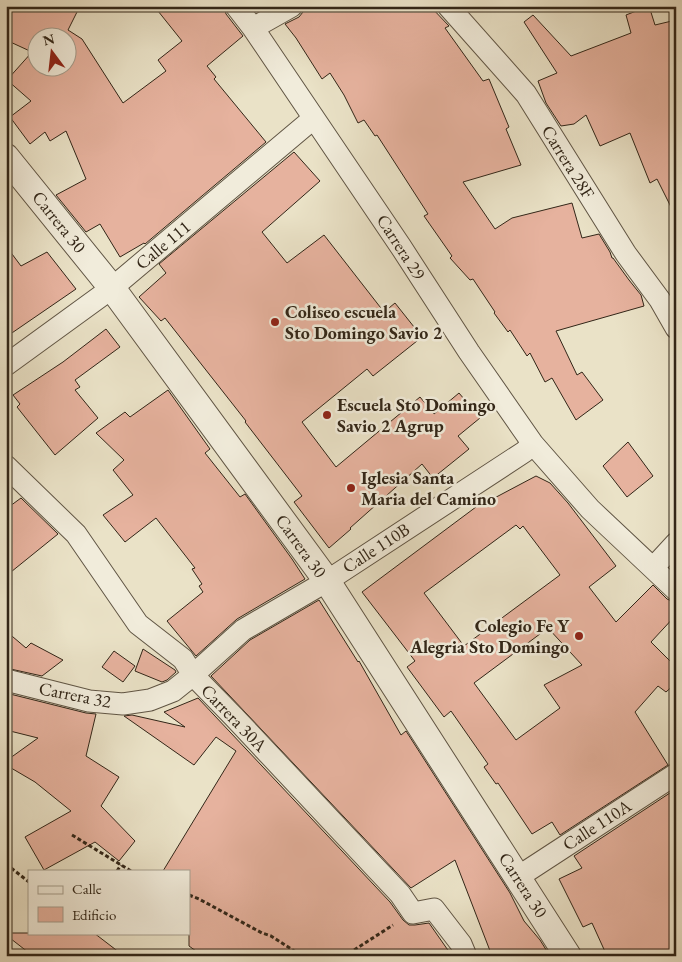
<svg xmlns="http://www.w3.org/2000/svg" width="682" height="962" viewBox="0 0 682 962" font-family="'EB Garamond',serif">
	<rect width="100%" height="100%" fill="#eae2c7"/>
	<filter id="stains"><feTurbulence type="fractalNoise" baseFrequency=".004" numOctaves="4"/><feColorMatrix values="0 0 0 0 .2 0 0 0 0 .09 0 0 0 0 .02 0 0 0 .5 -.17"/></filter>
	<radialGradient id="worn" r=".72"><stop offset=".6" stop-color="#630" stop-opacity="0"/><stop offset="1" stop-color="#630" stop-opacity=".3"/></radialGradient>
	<!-- building -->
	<path fill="#e6b29e" stroke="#322618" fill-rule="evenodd" d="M6 6H80L68 30 82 39 123 103 166 71 158 60 182 41 154 6H224L226 14 243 36 207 66 216 77 214 79 266 142 145 244 144 243 120 257 100 224 86 232 56 195 86 179 66 131 50 141 45 132 30 144 10 117 31 101 7 80 32 52 6 40ZM38 38H68V68H38Z
		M304 6H430L449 26 445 28 483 81 489 79 509 127 506 129 521 165 463 182 495 229 512 218 572 203 582 238 599 234 610 252 612 258H613L629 280 641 295 644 306 556 331 577 375 582 372 603 400 576 420 552 378 545 382 530 353 527 356 510 330 508 332 494 313 495 312 473 279 470 280 450 258 452 256 424 216 428 214 377 135 375 136 364 120 358 123 344 95 330 73 322 79 296 38 285 24 299 17 303 12Z
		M649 6 655 25 676 20V217L657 179 650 183 630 133 600 146 586 115 574 124 561 126 546 103 538 81 557 73 524 22 533 15 571 56 631 33 626 15Z
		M294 152 320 181 262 232 287 263 324 235 384 312 395 303 422 337 373 376 367 369 302 422 336 467 420 397 434 414 459 393 480 418 458 436 469 449 433 478 422 464 350 528 351 529 329 548 294 502 302 496 245 422 246 421 165 318 161 321 139 297 166 273 159 264Z
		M6 246 21 266 47 252 76 289 6 337Z
		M106 329 120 347 75 380 80 387 75 390 98 418 55 455 17 407 20 404 13 395 63 362Z
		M168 390 210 449 205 453 240 497 245 494 292 559 305 579 237 619 196 656 167 621 203 592 199 586 202 584 192 569 195 568 156 518 125 542 103 515 133 495 113 470 124 460 96 433 125 412 130 417Z
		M628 442 653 476 627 497 603 466Z
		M536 476 550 483 568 503 616 566 589 587 616 622 653 585 667 599 676 603V615L651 642 676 667V683L666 692 658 686 635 712 668 765 560 835 552 822 532 834 498 783 496 784 484 767 488 764 451 711 444 717 407 667 415 661 362 592 484 501 485 503ZM516 525 520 529 523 526 560 575 464 646 424 593ZM548 628 582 665 544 685 560 708 516 740 474 683Z
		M21 498 58 534 6 576V509Z
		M319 600 358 662 359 661 401 735 406 731 510 893 524 921 540 940 550 956H492L455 860 411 888 211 676 250 640Z
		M6 631 26 648 31 643 63 660 42 676 6 668Z
		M143 649 175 670 176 672 167 680 162 682 135 671Z
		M114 651 135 666 123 682 102 667Z
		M6 693 86 713 96 714 86 756 119 777 101 806 135 841 119 861 95 842 44 870 25 837 71 811 35 782 6 765V761L38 738 6 730Z
		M198 698 390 902 403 920 409 925H415L429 923 452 956H203L189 946V871H163L236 751 216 737 194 765 124 716 132 715 185 727 164 712Z
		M676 789V956H607L592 923 583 927 559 879 582 868 574 856Z
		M6 933H94L124 956H33L6 935Z"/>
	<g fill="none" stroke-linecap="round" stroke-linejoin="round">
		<!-- minor casing -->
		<g stroke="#605544" stroke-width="23">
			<path id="minor" d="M236 6 253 28 401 247 469 352 533 444 590 509 676 590
				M448 6 526 94 626 254 660 300 676 328
				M253 28 292 6
				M6 365 112 288 314 118
				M6 466 76 534 138 624 183 659 193 675 234 717 400 894 413 913 434 909 461 944 466 956
				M653 568 676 543
				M6 680 89 701 123 704 150 700 173 691 193 675 243 630 327 581 524 452 533 444
				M518 877 676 774"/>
		</g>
		<!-- tertiary casing -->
		<g stroke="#605544" stroke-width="28">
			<path id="tertiary" d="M6 157 112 288 327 581 568 956"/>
		</g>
		<!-- path -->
		<path stroke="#322618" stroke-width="3" stroke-dasharray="4 2.5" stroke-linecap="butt" d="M72 835 131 871
			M6 864 29 882
			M117 871 121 865
			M189 895 199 899 262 933 271 936 302 956
			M356 956 354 950 393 925"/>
		<!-- minor -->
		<use href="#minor" stroke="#f1ecdb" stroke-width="21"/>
		<!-- tertiary -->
		<use href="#tertiary" stroke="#f1ecdb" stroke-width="26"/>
	</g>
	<!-- markers -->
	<g fill="#8f2418" stroke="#f1ecdb" stroke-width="2">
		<circle cx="275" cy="322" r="5"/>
		<circle cx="327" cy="415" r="5"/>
		<circle cx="351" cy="488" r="5"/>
		<circle cx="579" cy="636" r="5"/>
	</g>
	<g text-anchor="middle" stroke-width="5" stroke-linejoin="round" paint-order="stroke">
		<!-- street labels -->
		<g font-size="18" fill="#322618" stroke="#f1ecdb">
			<text transform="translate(568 162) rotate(58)" y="6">Carrera 28F</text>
			<text transform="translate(59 222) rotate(51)" y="6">Carrera 30</text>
			<text transform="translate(163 245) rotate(-40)" y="6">Calle 111</text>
			<text transform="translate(401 247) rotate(57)" y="6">Carrera 29</text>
			<text transform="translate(301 546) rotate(54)" y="6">Carrera 30</text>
			<text transform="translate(376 548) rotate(-33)" y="6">Calle 110B</text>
			<text transform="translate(75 695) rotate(11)" y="6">Carrera 32</text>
			<text transform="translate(234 718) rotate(46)" y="6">Carrera 30A</text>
			<text transform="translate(597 825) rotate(-33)" y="6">Calle 110A</text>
			<text transform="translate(523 885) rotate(57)" y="6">Carrera 30</text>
		</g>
		<!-- poi labels -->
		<g font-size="18" font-weight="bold" fill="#322618" stroke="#f1ecdb" text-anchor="start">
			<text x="285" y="318">Coliseo escuela<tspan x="285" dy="21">Sto Domingo Savio 2</tspan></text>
			<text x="337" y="411">Escuela Sto Domingo<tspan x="337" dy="21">Savio 2 Agrup</tspan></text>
			<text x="361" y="484">Iglesia Santa<tspan x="361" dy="21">Maria del Camino</tspan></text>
			<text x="569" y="632" text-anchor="end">Colegio Fe Y<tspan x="569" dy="21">Alegria Sto Domingo</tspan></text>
		</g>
	</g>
	<!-- margin -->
	<rect width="682" height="962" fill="none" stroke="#eae2c7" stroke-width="25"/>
	<rect x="8" y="8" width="667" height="947" fill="none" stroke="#322618" stroke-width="2.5"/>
	<rect x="12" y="12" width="657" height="937" fill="none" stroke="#322618"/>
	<!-- legend -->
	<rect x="28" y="870" width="162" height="65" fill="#f1ecdb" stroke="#a59d8d"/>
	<rect x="38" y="886" width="25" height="8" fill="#f1ecdb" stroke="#a59d8d"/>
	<text x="72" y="894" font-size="15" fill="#322618">Calle</text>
	<rect x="38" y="907" width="25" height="15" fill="#e6b29e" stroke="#a59d8d"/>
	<text x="72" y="920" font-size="15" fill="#322618">Edificio</text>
	<!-- north arrow -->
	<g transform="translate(52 52) rotate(345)"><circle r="24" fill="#f1ecdb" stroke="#a59d8d"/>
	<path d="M0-4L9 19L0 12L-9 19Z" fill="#8f2418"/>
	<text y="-8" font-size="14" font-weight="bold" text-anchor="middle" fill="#322618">N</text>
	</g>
	<rect width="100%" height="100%" filter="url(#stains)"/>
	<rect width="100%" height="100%" fill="url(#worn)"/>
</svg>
